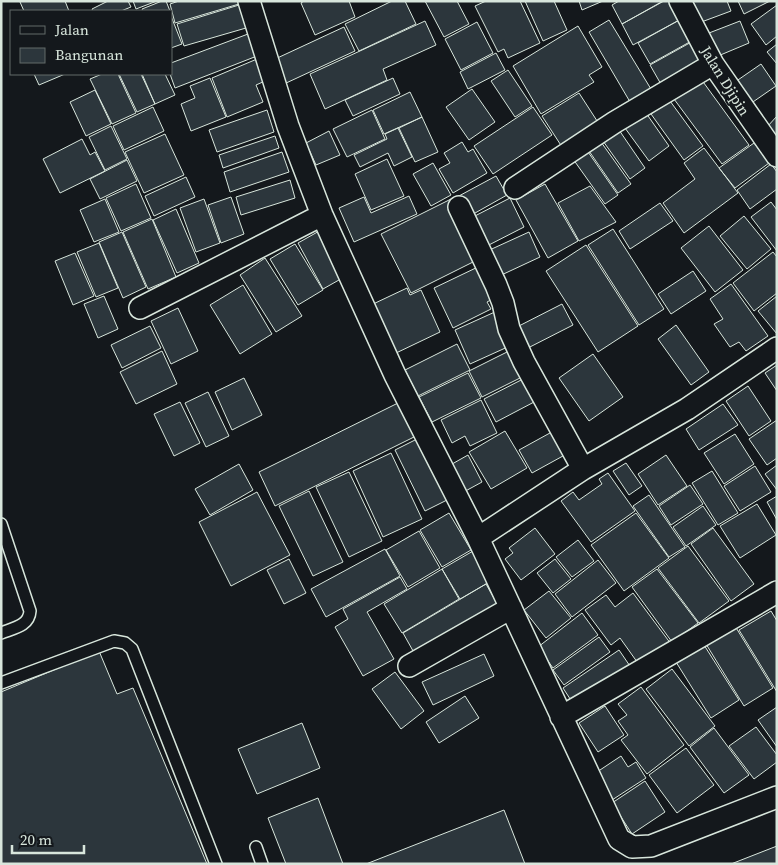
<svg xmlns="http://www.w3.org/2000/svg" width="778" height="865" viewBox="0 0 778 865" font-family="'Source Serif 4',serif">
	<rect width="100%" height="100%" fill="#14181c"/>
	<!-- building -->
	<path fill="#2c363c" stroke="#d8e6dc" d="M22 1H65L69 11H24L20 2Z
		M108 1H128L131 7 121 11H93L92 9Z
		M133 1H157L136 9Z
		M162 1H166L170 11H143L142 9Z
		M179 1H238L239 4 175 23 170 4Z
		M304 1H349L355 17 315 35 301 3Z
		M392 1H405L416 24 359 51 345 24Z
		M425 1H457L469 24 444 37Z
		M486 1H520L540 43 508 58 504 49 498 52 475 6Z
		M525 1H554L567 30 543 41Z
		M579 1H603L582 10Z
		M619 1H663L622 24 612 5Z
		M664 1H674L683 18 633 45 622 24Z
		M688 1H727L731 11 696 24Z
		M738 1H770L744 14Z
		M239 5 246 28 184 46 177 24Z
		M777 5V36L766 45 751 24Z
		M171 16 182 44 171 48Z
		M683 18 695 39 650 64 638 43Z
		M609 20 654 94 633 107 589 32Z
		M425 21 436 45 383 69 387 80 325 109 310 74Z
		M740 21 749 43 718 56 709 33Z
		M477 22 493 53 461 70 445 39Z
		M578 26 602 67 589 75 594 82 541 114 513 66Z
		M344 27 355 51 284 84 273 60Z
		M248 34 257 56 175 88 170 74H171V63Z
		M695 40 706 62 662 86 650 65Z
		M777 44V64L767 52Z
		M496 53 505 70 468 89 460 72Z
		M257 59 265 81 256 85 263 102 227 117 212 78Z
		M761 64 776 86 750 104 735 82Z
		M508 70 532 106 515 117 491 81Z
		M34 74H65L39 85Z
		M102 74H118L136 113 112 124 90 79Z
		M119 74H141L155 104 137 112Z
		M142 74H165L175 95 155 104Z
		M210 78 226 117 191 131 181 104 195 98 190 86Z
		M393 78 400 94 353 116 345 100Z
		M701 79 749 145 722 164 674 99Z
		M472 89 495 122 469 140 446 107Z
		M95 90 111 124 86 136 70 102Z
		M410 92 422 117 384 134 373 110Z
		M579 93 601 127 564 150 542 116Z
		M670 101 703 146 684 160 651 114Z
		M153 107 164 131 124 150 113 126Z
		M533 107 552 135 493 174 474 146Z
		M267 110 274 132 217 152 209 130Z
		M372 110 385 139 347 157 333 129Z
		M646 113 669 146 649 161 625 128Z
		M777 116V138L767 127Z
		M422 117 438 152 415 162 399 128Z
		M111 126 127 159 105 170 89 137Z
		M398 128 412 157 394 166 388 153 360 167 354 155 387 139 385 134Z
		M619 130 645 168 630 179 603 141Z
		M329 131 340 155 316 165 306 143Z
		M165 134 184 175 144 193 125 152Z
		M275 136 279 148 223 168 219 155Z
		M82 139 90 155 95 152 105 171 60 193 43 159Z
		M462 142 468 152 473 149 487 173 453 193 439 169 450 163 444 153Z
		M601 142 631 184 618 193 589 151Z
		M754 143 769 163 735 188 719 168Z
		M704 148 738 193 684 233 663 203 695 179 684 163Z
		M586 149 618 195 605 204 573 159Z
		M282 152 289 172 230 192 224 172Z
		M387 159 404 196 371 210 355 174Z
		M127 160 137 181 100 199 90 179Z
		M433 163 451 195 431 206 413 174Z
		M771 164 777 172V189L750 209 737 190Z
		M496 176 507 195 468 217 457 197Z
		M186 177 195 197 154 216 145 196Z
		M290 180 295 198 241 215 236 197Z
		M136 184 151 218 121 231 106 198Z
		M545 184 578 241 548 258 516 200Z
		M590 186 616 222 579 241 558 203Z
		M409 196 417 214 354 242 339 208 364 197 371 213Z
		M231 197 244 234 221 243 208 205Z
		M510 198 524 227 483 248 469 219Z
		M105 199 119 232 94 242 80 210Z
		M204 199 220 243 196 252 180 208Z
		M451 199 481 258 411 293 381 234Z
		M771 202 777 210V251L751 217Z
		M660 203 673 221 630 249 619 231Z
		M176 209 199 263 177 273 153 220Z
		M744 216 771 249 747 269 720 236Z
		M152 219 176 277 148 289 123 232Z
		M709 226 743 270 715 292 681 248Z
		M613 229 664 309 639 325 588 245Z
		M321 230 346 276 323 289 298 243Z
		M122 232 146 287 123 298 99 242Z
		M529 232 540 257 495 278 483 253Z
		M99 243 118 288 96 297 77 252Z
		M295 244 323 290 298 305 270 259Z
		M586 245 638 326 598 352 546 271Z
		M773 252 777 257V293L754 311 733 283Z
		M75 253 94 296 73 305 55 261Z
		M265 258 302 316 276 332 240 275Z
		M482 265 498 296 487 302 491 309 453 328 434 288Z
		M693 271 706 291 671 314 658 294Z
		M731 284 768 336 746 351 739 342 730 347 714 324 723 319 710 299Z
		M243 285 272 334 240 354 210 305Z
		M407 288 410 295 421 290 440 332 394 354 371 305Z
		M104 296 118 329 98 338 84 304Z
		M777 296V334L758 311Z
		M562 304 573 325 524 350 513 329Z
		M178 308 198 351 171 364 151 321Z
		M497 311 512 345 470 364 455 330Z
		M676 325 709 372 691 385 658 339Z
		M150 326 161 348 122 368 111 345Z
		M457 344 470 370 418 396 405 370Z
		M513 349 526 375 482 397 469 371Z
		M162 351 177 384 136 404 120 372Z
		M593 354 623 397 589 421 559 378Z
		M777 365V391L765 373Z
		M468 373 481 398 432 422 419 397Z
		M244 378 262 415 232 430 215 392Z
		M525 378 536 401 496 422 484 399Z
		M748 386 771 421 749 436 726 401Z
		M208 392 229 436 206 447 185 403Z
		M481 400 497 433 470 446 465 436 452 443 441 420Z
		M180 402 200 443 174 456 154 414Z
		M400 402 416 436 275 506 259 472Z
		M723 404 738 425 699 450 686 429Z
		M777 420V458L767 465 749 439Z
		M559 428 572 451 532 473 519 450Z
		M505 431 527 468 491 489 469 452Z
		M735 434 754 464 724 484 704 453Z
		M417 439 447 500 425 511 395 450Z
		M391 453 422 519 383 537 353 471Z
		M468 455 482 482 460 494 445 468Z
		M666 455 687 486 658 505 638 474Z
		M626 463 642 486 629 495 613 471Z
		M239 464 253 490 210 515 195 489Z
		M777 465V490L765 474Z
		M755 466 771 492 740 511 724 486Z
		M712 471 738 513 718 525 692 483Z
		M349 472 382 541 349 557 316 487Z
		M608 473 635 511 591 542 561 501 573 492 579 500 602 484 599 479Z
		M690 485 703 504 671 525 659 506Z
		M309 491 343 562 313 576 279 506Z
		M257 492 290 555 231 586 199 522Z
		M649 495 685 547 669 557 633 506Z
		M777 496V520L767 502Z
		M757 504 776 535 740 558 720 526Z
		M703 506 716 525 686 546 673 527Z
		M449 513 471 550 442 567 420 530Z
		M636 513 669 558 624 591 591 545Z
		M535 528 555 554 521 580 505 559 513 553 509 548Z
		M713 528 754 584 731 601 691 544Z
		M419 531 440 568 408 587 386 550Z
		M578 540 594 561 572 577 556 557Z
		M688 546 729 601 699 623 658 568Z
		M385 549 400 576 326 617 311 589Z
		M473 551 491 581 460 599 442 569Z
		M289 559 306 593 284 604 267 570Z
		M555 559 571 579 553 593 537 573Z
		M598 560 616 583 572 617 555 594Z
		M442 569 459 599 402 633 384 604Z
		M657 569 698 623 672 642 632 587Z
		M400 577 407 589 367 612 394 659 363 676 335 627 348 619 343 609Z
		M486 584 500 609 417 658 403 633Z
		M549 591 571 618 546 638 524 610Z
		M633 593 671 644 640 666 620 638 611 645 585 610 606 595 615 607Z
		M771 611 777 621V692L739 630Z
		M582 613 598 635 553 668 538 647Z
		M735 626 773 688 744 706 706 644Z
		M599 637 610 652 564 685 553 670Z
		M704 645 739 700 711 718 676 662Z
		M619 650 632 669 576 708 563 688Z
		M99 651 117 694 133 688 207 864H1V692Z
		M484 654 494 676 433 705 422 682Z
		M672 669 715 726 689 746 646 689Z
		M395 672 424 711 401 729 372 689Z
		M641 687 684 745 647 774 621 740 628 735 618 721 627 715 618 704Z
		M465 696 479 718 439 743 426 722Z
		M605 706 624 735 598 752 579 723Z
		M777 707V747L758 720Z
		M302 723 320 768 257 794 238 749Z
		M756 727 777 755V762L754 779 729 746Z
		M714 728 749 775 724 793 690 747Z
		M686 748 714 785 677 813 649 775Z
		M621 756 628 767 636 762 646 778 612 800 594 774Z
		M645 781 665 812 632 834 612 803Z
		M318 798 343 864H286L268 818Z
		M504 810 525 864H366Z
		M777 846V864H731Z"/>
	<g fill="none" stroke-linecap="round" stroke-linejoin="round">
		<!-- lane casing -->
		<g stroke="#d8e6dc" stroke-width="14">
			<path id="lane" d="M1 524 30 611C29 626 14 628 1 633
				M1 683 114 641 125 643 132 649 216 864
				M256 847 262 864"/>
		</g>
		<!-- street casing -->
		<g stroke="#d8e6dc" stroke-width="24">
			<path id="street" d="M249 1 288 126 322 215 395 375 478 538 619 839 632 847 651 846 777 797
				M680 1 713 64 777 156
				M515 188 615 122 713 64
				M459 207 496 285 503 303 509 329 524 362 583 469
				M140 308 322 215
				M478 538 583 469 687 409 777 348
				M409 666 511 608
				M561 717 777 592"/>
		</g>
		<!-- lane -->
		<use href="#lane" stroke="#14181c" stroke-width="11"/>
		<!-- street -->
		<use href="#street" stroke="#14181c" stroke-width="21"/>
	</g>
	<g text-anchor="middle" stroke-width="4" stroke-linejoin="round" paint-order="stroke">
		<!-- street labels -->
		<g font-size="15" fill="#d8e6dc" stroke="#14181c">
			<text transform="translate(725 81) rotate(58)" y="5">Jalan Djipin</text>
		</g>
	</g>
	<!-- border -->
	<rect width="778" height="865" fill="none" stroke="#d8e6dc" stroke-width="5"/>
	<!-- legend -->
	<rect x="10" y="10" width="162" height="65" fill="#14181c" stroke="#626a69"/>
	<rect x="20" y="26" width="25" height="8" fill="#14181c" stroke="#626a69"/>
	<text x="55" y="35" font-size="15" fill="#d8e6dc">Jalan</text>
	<rect x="20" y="48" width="25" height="15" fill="#2c363c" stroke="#626a69"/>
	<text x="55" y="60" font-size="15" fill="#d8e6dc">Bangunan</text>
	<!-- scale -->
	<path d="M12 845v8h72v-8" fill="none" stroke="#d8e6dc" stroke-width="2.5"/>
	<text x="20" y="845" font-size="15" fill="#d8e6dc" stroke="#14181c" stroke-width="4" paint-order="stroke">20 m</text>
</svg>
